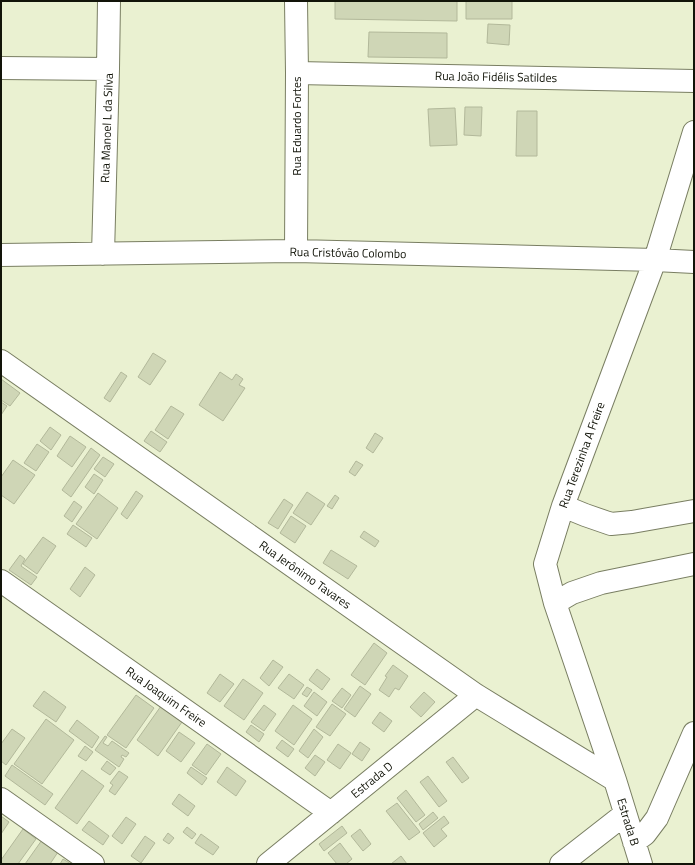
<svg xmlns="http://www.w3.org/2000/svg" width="695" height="865" viewBox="0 0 695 865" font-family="'Titillium Web',sans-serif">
	<rect width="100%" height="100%" fill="#eaf1d1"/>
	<!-- building -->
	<path fill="#cfd6b6" stroke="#b2b89a" d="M335 1H457V21L335 19Z
		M466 1H512V19H466Z
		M488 24 510 25 509 45 487 43Z
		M369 32 447 33V58L368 57Z
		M465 107H482L481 136 464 135Z
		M455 108 457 145 430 146 428 109Z
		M517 111H537V156H516Z
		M153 353 166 361 150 385 138 377Z
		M121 372 127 376 110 402 104 398Z
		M220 372 232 380 236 374 243 379 239 385 245 388 223 421 199 405Z
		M1 379 20 393 10 406 1 400Z
		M1 402 7 406 1 415Z
		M171 406 184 414 168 439 155 430Z
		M50 427 61 435 51 450 40 441Z
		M151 431 167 442 160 452 144 441Z
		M375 433 383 438 373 453 366 448Z
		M70 436 86 447 72 467 57 456Z
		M37 444 49 452 36 471 24 463Z
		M91 448 100 455 71 497 62 490Z
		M103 457 114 464 105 477 94 469Z
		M13 460 35 475 14 504 1 495V477Z
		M356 461 363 465 355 476 349 472Z
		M94 474 103 480 94 494 85 487Z
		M136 491 143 496 127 519 121 514Z
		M307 492 325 504 311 525 293 513Z
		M98 493 118 508 97 539 76 524Z
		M335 495 339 498 332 509 327 506Z
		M284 499 293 505 278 529 268 523Z
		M74 501 82 507 72 522 64 516Z
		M291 516 306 526 295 543 280 533Z
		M73 525 92 538 86 547 67 534Z
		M364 531 379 541 375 547 360 537Z
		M43 537 56 546 37 574 23 564Z
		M331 550 357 566 348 579 323 563Z
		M20 555 25 559 21 566 37 577 31 585 9 570Z
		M85 567 95 575 80 597 70 589Z
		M374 643 387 653 365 685 351 675Z
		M273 660 283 667 269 686 260 678Z
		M393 665 408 676 399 690 395 688 389 697 379 690 387 677 385 676Z
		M317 669 330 679 322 690 309 680Z
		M220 674 234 684 220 702 207 693Z
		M289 674 304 685 294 699 278 688Z
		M243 679 263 693 244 720 224 706Z
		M360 686 371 694 355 717 344 709Z
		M307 687 312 690 307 697 302 694Z
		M342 688 351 695 342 708 332 701Z
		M44 691 66 707 56 722 33 706Z
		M314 692 327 702 317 716 304 706Z
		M424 692 435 702 421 717 410 707Z
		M136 695 154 708 126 748 107 735Z
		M332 704 346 714 330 736 316 727Z
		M264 705 276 714 264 731 251 722Z
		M293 705 312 719 294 745 275 731Z
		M161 706 182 722 158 756 137 740Z
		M380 712 392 721 384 732 372 723Z
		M46 719 74 740 42 784 14 764Z
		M77 720 99 737 92 748 69 731Z
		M251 725 264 734 259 742 246 732Z
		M12 729 25 738 6 765 1 761V744Z
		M314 729 323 737 308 758 299 751Z
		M179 732 195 743 181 762 166 751Z
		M105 736 107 737 103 743 108 746 112 741 129 753 126 757 122 755 121 757 124 759 119 767 95 750Z
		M282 740 294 749 288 757 276 748Z
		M360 742 370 749 362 761 352 754Z
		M207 744 221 754 206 775 192 765Z
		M338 744 351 753 340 769 327 760Z
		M85 746 93 752 86 761 78 756Z
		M315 755 325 762 315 776 305 768Z
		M453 757 469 778 462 783 446 762Z
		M107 761 116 768 110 775 101 769Z
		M12 765 53 794 45 805 5 776Z
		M191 767 207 778 202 785 187 773Z
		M227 767 246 781 236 796 217 782Z
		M82 770 104 786 77 824 55 808Z
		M119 771 128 777 115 795 109 791 113 785 110 783Z
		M428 776 447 801 439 807 420 782Z
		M406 790 425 815 416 822 397 798Z
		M179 794 195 806 188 816 172 804Z
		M397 803 420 832 409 840 386 811Z
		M433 812 438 818 423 830 419 824Z
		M1 816 9 822 1 834Z
		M444 816 449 823 441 829 447 836 434 847 423 833Z
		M126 817 136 824 122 844 112 836Z
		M89 821 109 836 103 845 82 830Z
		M342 826 347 833 324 851 319 844Z
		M187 827 196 834 192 839 183 832Z
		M23 829 36 839 18 864H2L1 860Z
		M360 829 371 844 363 851 351 836Z
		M168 833 174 838 169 844 163 840Z
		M201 834 219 847 213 855 195 843Z
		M145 836 155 843 141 863 131 856Z
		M42 840 58 852 50 864H25Z
		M340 843 352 859 346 864H337L328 853Z
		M401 856 407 864H391Z
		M63 859 71 864H60Z"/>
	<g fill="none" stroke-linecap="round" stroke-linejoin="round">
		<!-- minor casing -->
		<g stroke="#797e62" stroke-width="24">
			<path id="minor" d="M1 68 108 69
				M297 73 694 81
				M296 251 297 73 296 1
				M103 254 108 69 109 1
				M1 255 296 251 655 260 694 262
				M1 361 476 695 615 780
				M563 506 585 515 611 524 632 522 694 511
				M1 581 331 813
				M555 603 572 593 601 583 694 564
				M1 799 93 864
				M634 842 645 834 657 818 694 733
				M268 864 476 695
				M561 864 625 814
				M641 864 615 780 555 603 545 564 563 506 655 260 694 132"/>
		</g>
		<!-- minor -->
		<use href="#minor" stroke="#fff" stroke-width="22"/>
	</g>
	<g text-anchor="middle" stroke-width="3.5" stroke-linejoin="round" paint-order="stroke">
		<!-- street labels -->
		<g font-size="12" fill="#121409" stroke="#fff">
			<text transform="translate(496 77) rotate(1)" y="4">Rua João Fidélis Satildes</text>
			<text transform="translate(297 126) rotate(-90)" y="4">Rua Eduardo Fortes</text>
			<text transform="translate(107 128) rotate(-88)" y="4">Rua Manoel L da Silva</text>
			<text transform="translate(348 253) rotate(1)" y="4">Rua Cristóvão Colombo</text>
			<text transform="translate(582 455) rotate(-70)" y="4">Rua Terezinha A Freire</text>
			<text transform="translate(305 575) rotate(35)" y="4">Rua Jerônimo Tavares</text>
			<text transform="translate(166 697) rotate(35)" y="4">Rua Joaquim Freire</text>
			<text transform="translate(372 780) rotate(-39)" y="4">Estrada D</text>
			<text transform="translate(628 822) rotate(73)" y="4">Estrada B</text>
		</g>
	</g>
	<!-- border -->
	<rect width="695" height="865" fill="none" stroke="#121409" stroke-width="4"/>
</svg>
